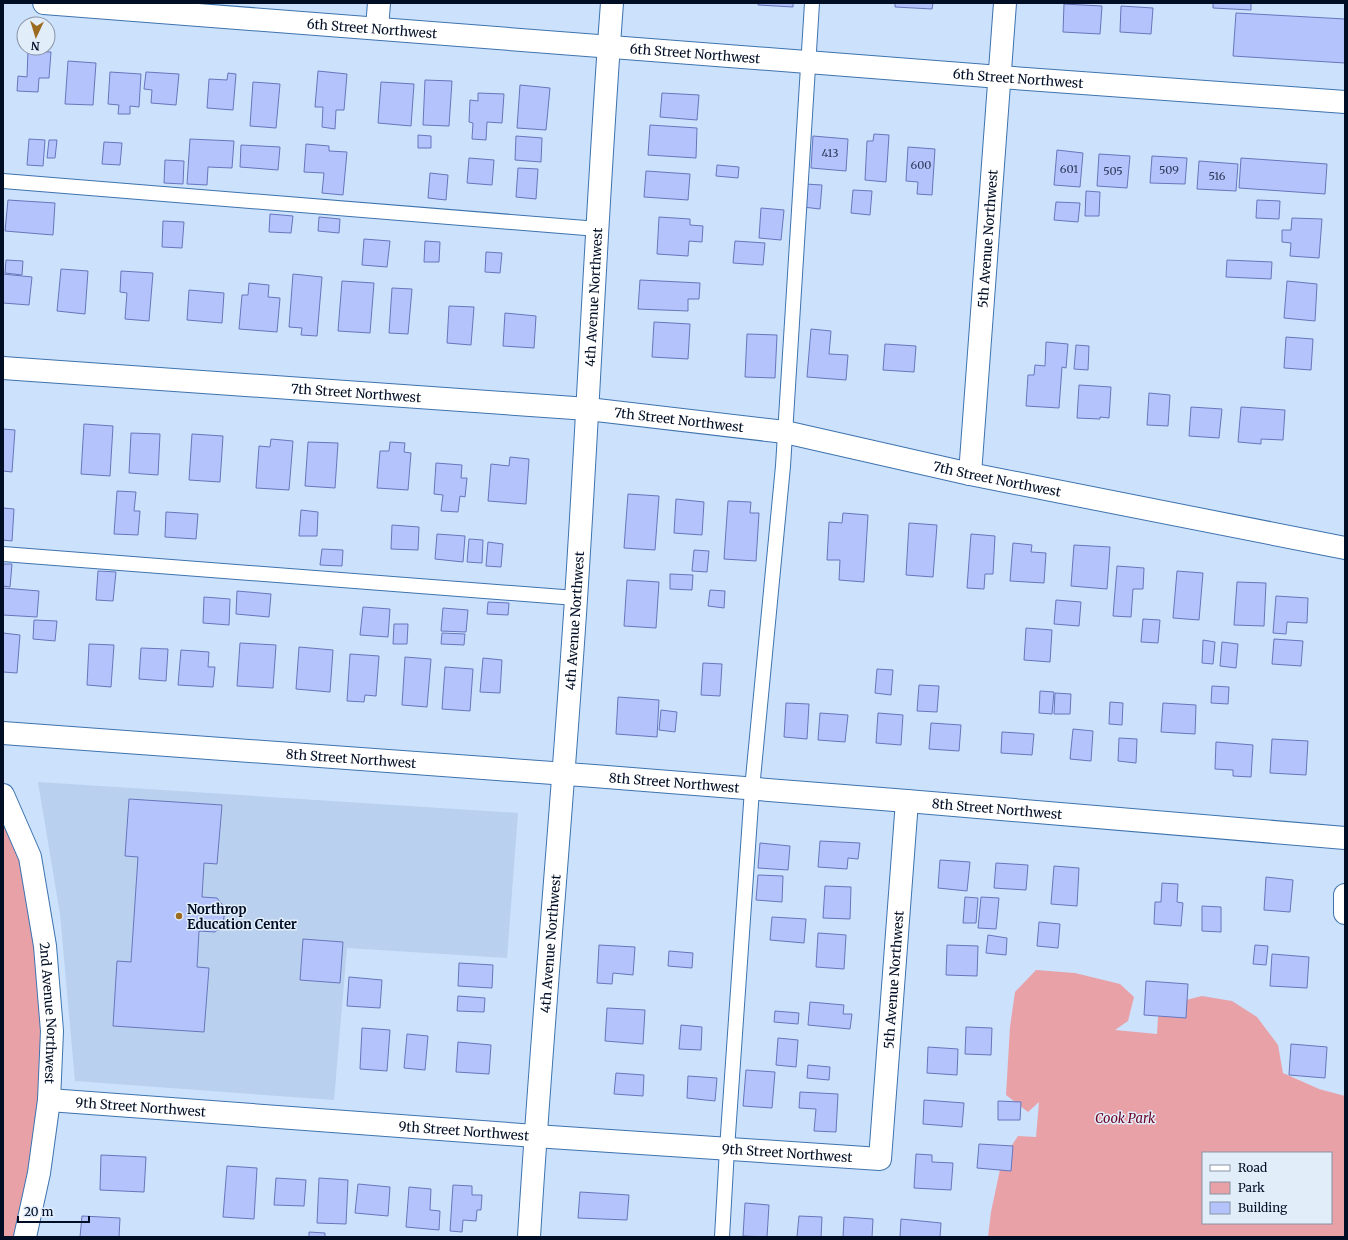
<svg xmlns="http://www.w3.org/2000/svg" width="1348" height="1240" viewBox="0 0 1348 1240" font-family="Merriweather,serif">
	<rect width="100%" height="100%" fill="#cbe1fc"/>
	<!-- built -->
	<path fill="#b9d1ee" d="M38 782 518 813 507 958 347 948 334 1100 75 1081 60 914Z"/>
	<!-- green -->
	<path fill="#e9a1a8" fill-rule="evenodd" d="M3 795 30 857 52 1031 25 1237H3Z
		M1036 970 1075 973 1120 984 1134 997 1128 1021 1115 1030 1157 1034 1158 1017 1174 1003 1202 996 1232 1001 1257 1017 1278 1045 1283 1073 1319 1089 1345 1096V1237H988L991 1212 1002 1160 1018 1136 1036 1137 1039 1102 1028 1112 1006 1095 1010 1027 1015 992ZM1203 1153H1331V1223H1203Z"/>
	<!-- building -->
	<path fill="#b5c3fd" stroke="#6676bc" d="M758 3H793V7L758 5Z
		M895 3H933L932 9 895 7Z
		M1213 3H1251V10L1213 8Z
		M1064 4 1102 6 1100 34 1063 32Z
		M1121 6 1153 8 1151 34 1120 32Z
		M1236 13 1345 19V63L1233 56Z
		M28 51 51 52 49 78H39L38 92 17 91 18 76 27 77Z
		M68 61 96 63 93 105 65 104Z
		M318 71 347 74 344 110H336L335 129 322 127 323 107H315Z
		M110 72 141 74 139 107 130 106V114H118L119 105 108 104Z
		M146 72 179 74 176 105 151 103 152 90 144 89Z
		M228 73 236 74 233 110 207 108 209 79 227 80Z
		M425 80 452 81 449 126 423 125Z
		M253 82 280 84 276 128 250 126Z
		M381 82 414 84 411 126 378 123Z
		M520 85 550 88 546 130 517 128Z
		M478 93 504 94 502 123 487 122 486 140 472 139 473 123 469 122 470 100 478 101Z
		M662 93 699 95 697 120 660 117Z
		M650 125 697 128 696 158 648 155Z
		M874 134 889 135 886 182 865 180 867 141H873Z
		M418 135 431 136V148H418Z
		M516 136 542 138 541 162 515 160Z
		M813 136 848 139 846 171 811 168Z
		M29 139 45 140 43 166 27 165Z
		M190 139 234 141 232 168 208 167 207 185 187 184Z
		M49 140H57L55 158H47Z
		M104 142 122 143 120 165 102 164Z
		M306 144 329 146V151L347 152 343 195 322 193 324 173 304 172Z
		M241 145 280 147 278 170 240 167Z
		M908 147 935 149 932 195 917 194 918 182 906 181Z
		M1057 150 1083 153 1080 187 1054 185Z
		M1099 154 1130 156 1127 188 1097 186Z
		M1152 156 1187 158 1185 184 1150 183Z
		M469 158 494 160 492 185 467 183Z
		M1241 158 1327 164 1325 194 1239 188Z
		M165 160 184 161 183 184 164 183Z
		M1199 161 1238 164 1236 191 1197 189Z
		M717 165 739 167 738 178 716 176Z
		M518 168 538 169 536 199 516 197Z
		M646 171 690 174 688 200 644 197Z
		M430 173 448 175 446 200 428 198Z
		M805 184 822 185 820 209 803 207Z
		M853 190 872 191 870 215 851 213Z
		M1086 191 1100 192 1099 216H1085Z
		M8 200 55 203 53 235 5 231Z
		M1257 200 1280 201 1279 219 1256 218Z
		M1056 202 1080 203 1078 222 1054 220Z
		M761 208 784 210 781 240 759 238Z
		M270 214 293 216 291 233 269 232Z
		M319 217 340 219 339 233 318 231Z
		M659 217 690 219V225L703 226 702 242 689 241 688 256 657 254Z
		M1292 218 1322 219 1319 258 1290 256 1291 243 1282 242V230H1291Z
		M163 221 184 222 182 248 162 247Z
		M364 239 390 241 387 267 362 265Z
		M425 241 440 242 439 262H424Z
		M735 241 765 243 763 265 733 263Z
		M486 252 502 253 500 273 485 272Z
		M6 260 23 261 22 275 5 273Z
		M1227 260 1272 262 1271 279 1226 277Z
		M61 269 88 271 85 314 57 311Z
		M121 271 153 273 149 321 125 319 127 293 120 292Z
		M3 274 32 277 29 305 3 303Z
		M293 274 322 277 317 336 301 335 302 328 289 327Z
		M640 280 700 283 699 299H688V311L638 309Z
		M342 281 374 283 370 333 338 331Z
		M1287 281 1317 284 1315 321 1284 318Z
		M249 283 269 285 268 297 280 298 277 332 239 329 242 295H248Z
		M392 288 412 289 408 334 389 333Z
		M189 290 224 293 222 323 187 320Z
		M449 306 474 307 471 345 447 343Z
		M505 313 536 316 534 348 503 346Z
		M654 322 690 324 688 359 652 357Z
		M811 329 831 331 829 354 848 355 846 380 807 377Z
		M747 334 777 335 775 378 745 377Z
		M1286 337 1313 339 1311 370 1284 368Z
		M1046 342 1068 344 1066 368 1062 367 1059 408 1026 406 1028 375H1034L1035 365 1045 366Z
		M885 344 916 346 914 372 883 370Z
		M1076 345 1089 346 1088 370 1074 369Z
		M1079 385 1111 387 1109 418 1100 417V419L1077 418Z
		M1149 393 1170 395 1168 426 1147 425Z
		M1191 407 1222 409 1219 438 1189 436Z
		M1241 407 1285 410 1283 440 1261 439V444L1238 442Z
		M84 424 113 426 110 476 81 474Z
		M3 429 15 430 12 472 3 471Z
		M131 433 160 434 158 475 129 473Z
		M192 434 223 436 220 482 189 480Z
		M271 439 293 441 289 490 256 488 259 446 270 447Z
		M308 442 338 443 335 488 305 486Z
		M390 442 405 443 404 452 411 453 408 490 377 488 380 451H389Z
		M510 457 529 459 526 504 488 501 491 464 509 466Z
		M436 463 462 465 461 478H467L465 497 460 496 458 512 441 511 443 495 434 494Z
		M117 491 136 492 134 511H140L138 535 114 534Z
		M628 494 659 496 655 550 624 548Z
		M676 499 704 502 702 535 674 533Z
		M728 501 751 502 750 513H759L756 561 724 559Z
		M3 508 14 509 12 541 3 540Z
		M301 510 318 512 317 536H299Z
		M166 512 198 514 196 539 165 537Z
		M843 513 868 515 864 582 839 580 840 560H827L829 522 842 523Z
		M909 523 937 525 933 577 906 575Z
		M392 525 419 527 418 550 391 549Z
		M437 534 465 536 463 562 435 559Z
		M971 534 995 536 993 574H985L984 589 967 588Z
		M469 539 483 540 482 563 467 562Z
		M488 542 503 544 501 567 486 566Z
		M1013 543 1032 545 1031 552 1046 553 1044 583 1010 581Z
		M1074 545 1110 547 1107 589 1071 586Z
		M322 549 343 550 342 566 320 565Z
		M694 550 709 551 707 572 692 571Z
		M3 564H12L10 587 3 586Z
		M1117 566 1144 568 1143 589H1133L1131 617 1113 616Z
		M98 571 116 572 113 601 96 600Z
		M1177 571 1203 573 1199 620 1173 618Z
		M670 574 693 575 692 590 670 589Z
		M627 580 659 582 656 628 624 626Z
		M1237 582 1266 583 1264 626 1234 625Z
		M3 588 39 591 37 617 3 615Z
		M710 590 725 591 724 608 708 606Z
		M237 591 271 594 269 617 236 614Z
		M1276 596 1308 598 1307 623 1287 622 1286 634 1273 633Z
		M204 597 230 599 229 625 203 623Z
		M1056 600 1081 602 1079 626 1054 624Z
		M488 602 509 603 508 615 487 614Z
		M363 607 390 609 388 637 360 635Z
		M443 608 468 610 466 632 441 631Z
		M1143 619 1160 620 1158 643 1141 642Z
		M34 620 57 621 55 641 33 639Z
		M394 624H408L407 644H393Z
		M1026 628 1052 630 1050 662 1024 660Z
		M3 633 20 635 17 673 3 672Z
		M442 633 465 634 464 645 441 644Z
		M1274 639 1303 641 1301 666 1272 664Z
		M1203 640 1215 642 1213 664 1202 663Z
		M1222 642 1238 644 1236 668 1220 666Z
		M240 643 276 645 273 688 237 686Z
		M89 644 114 645 111 687 87 685Z
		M299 647 333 650 330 692 296 689Z
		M141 648 168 649 166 681 139 679Z
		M181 650 209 652 208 667H215L213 687 178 685Z
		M350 654 379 656 376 696 365 695 364 702 347 701Z
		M405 657 431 659 427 707 402 705Z
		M483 658 502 660 500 693 480 692Z
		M703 663 722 664 720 696 701 695Z
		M445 667 473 669 470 711 442 709Z
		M877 669 893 670 891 695 875 693Z
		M919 685 939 686 937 712 917 711Z
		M1212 686 1229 687 1228 704 1211 703Z
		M1040 691 1054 692 1052 714 1039 713Z
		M1055 693 1071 694 1070 714H1054Z
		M618 697 659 700 657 737 616 734Z
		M1110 702 1123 703 1122 725 1109 724Z
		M786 703 809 704 807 739 784 737Z
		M1163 703 1196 705 1195 734 1161 732Z
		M661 710 677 712 675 732 659 730Z
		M820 713 848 715 845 742 818 740Z
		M878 713 903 715 901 745 876 743Z
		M931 723 961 725 959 751 929 749Z
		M1073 729 1093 731 1091 761 1070 759Z
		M1002 732 1034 734 1032 755 1001 753Z
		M1119 738 1137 739 1136 763 1118 761Z
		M1272 739 1308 741 1306 775 1270 773Z
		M1216 742 1253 745 1251 777 1233 776V770L1215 769Z
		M129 799 222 805 217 864 204 863 202 897 217 898 225 908 223 925 215 932 199 931 197 967 209 968 204 1032 113 1026 117 961 131 962 138 857 125 856Z
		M820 841 860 843 858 859 848 858 847 869 818 867Z
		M760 843 790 846 788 870 758 868Z
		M940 860 970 862 967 891 938 888Z
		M996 863 1028 865 1026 890 994 888Z
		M1054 866 1079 868 1077 906 1051 904Z
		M758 875 783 876 782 902 756 900Z
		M1266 877 1293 880 1290 912 1264 910Z
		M1162 883 1178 884 1177 902 1183 903 1181 926 1154 924 1155 902H1161Z
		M825 886 851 887 850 919 823 918Z
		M965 897 978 898 976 923H963Z
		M981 897 999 898 996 929 978 928Z
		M1202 906 1221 907V932L1202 931Z
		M772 917 806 919 804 943 770 940Z
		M1039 922 1060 924 1058 948 1037 946Z
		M818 933 846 935 844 969 816 967Z
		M988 935 1007 938 1006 955 986 953Z
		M303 939 343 942 340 983 300 980Z
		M599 945 635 947 633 975 613 973 612 984 597 983Z
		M947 945 978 946 977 976 946 975Z
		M1255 945 1268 946 1266 965 1253 964Z
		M669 951 693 953 692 968 668 966Z
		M1272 954 1309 957 1307 988 1270 986Z
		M459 963 493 965 492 988 458 986Z
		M349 977 382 980 380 1008 347 1006Z
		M1146 981 1188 984 1186 1018 1144 1015Z
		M458 996 485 998 484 1012 457 1011Z
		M810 1002 844 1005 843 1014H852L850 1029 808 1025Z
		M607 1008 645 1010 643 1044 605 1041Z
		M775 1011 799 1013 798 1024 774 1022Z
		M681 1025 702 1027 701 1050 679 1049Z
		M966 1027 992 1028 991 1055 965 1054Z
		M362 1028 390 1030 387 1071 360 1069Z
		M407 1034 428 1036 425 1070 404 1068Z
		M778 1038 798 1040 796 1067 776 1065Z
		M458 1042 491 1045 489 1074 456 1072Z
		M1291 1044 1327 1047 1325 1078 1289 1075Z
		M928 1047 958 1049 957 1075 927 1073Z
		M808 1065 830 1067 829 1080 807 1078Z
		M746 1070 775 1072 772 1108 743 1106Z
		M616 1073 644 1075 643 1096 614 1094Z
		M688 1076 717 1078 715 1101 687 1098Z
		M800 1092 838 1094 836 1132 814 1131 816 1109 799 1108Z
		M924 1100 964 1103 962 1127 923 1124Z
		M998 1101 1021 1102 1020 1120H998Z
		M979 1144 1013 1146 1011 1171 977 1168Z
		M916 1154 932 1155V1162L953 1163 951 1190 914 1188Z
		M101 1155 146 1157 144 1192 100 1190Z
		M227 1166 257 1168 254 1219 223 1217Z
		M276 1178 306 1180 304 1206 274 1205Z
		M319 1178 348 1180 346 1224 317 1223Z
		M358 1184 390 1187 388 1216 355 1213Z
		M453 1185 472 1186V1195H482L481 1210H477L476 1221 463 1220 462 1232 450 1231Z
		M409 1187 431 1189 430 1210 440 1211 439 1230 406 1227Z
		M580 1192 629 1195 627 1220 578 1218Z
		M745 1203 769 1205 767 1237 743 1236Z
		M82 1216 120 1218 119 1237H80Z
		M799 1216 822 1217 821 1237H797Z
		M844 1217 873 1219 872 1237H843Z
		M901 1219 941 1223 940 1237H900Z
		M309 1232 325 1233V1237H309Z"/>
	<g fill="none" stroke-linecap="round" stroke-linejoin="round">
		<!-- service casing -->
		<g stroke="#3e73ae" stroke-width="16">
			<path id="service" d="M3 181 598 229
				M3 554 576 598
				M722 1237 727 1149 752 789 783 466 812 3"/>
		</g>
		<!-- minor casing -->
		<g stroke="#3e73ae" stroke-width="24">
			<g id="minor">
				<path id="s1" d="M44 3 1000 77 1345 102"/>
				<path d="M377 28 379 3"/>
				<path id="s2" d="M970 474 1005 3"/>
				<path id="s3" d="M3 733 594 776 907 801 1345 838"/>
				<path id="s4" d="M3 795 30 857 45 946 52 1031 49 1100 39 1173 25 1237"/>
				<path d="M1345 895V913"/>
				<path id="s5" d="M49 1100 535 1136 880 1159 907 801"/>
			</g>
		</g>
		<!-- secondary casing -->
		<g stroke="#3e73ae" stroke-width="24">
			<g id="secondary">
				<path id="s6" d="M3 368 588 409 785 432 970 474 1345 548"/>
				<path id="s7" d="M529 1237C542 1024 562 812 576 599 589 400 597 201 612 3"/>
			</g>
		</g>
		<!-- service -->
		<use href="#service" stroke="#fff" stroke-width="14"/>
		<!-- minor -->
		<use href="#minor" stroke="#fff" stroke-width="22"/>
		<!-- secondary -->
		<use href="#secondary" stroke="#fff" stroke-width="22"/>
	</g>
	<!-- markers -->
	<circle fill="#9c6b1f" stroke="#e2edfa" stroke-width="1.5" cx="179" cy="916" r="4"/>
	<g text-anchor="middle" stroke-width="3" stroke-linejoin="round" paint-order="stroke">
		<!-- number labels -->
		<g font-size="11" fill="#2d3b5b">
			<text x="830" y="157">413</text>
			<text x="921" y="169">600</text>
			<text x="1069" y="173">601</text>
			<text x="1169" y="174">509</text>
			<text x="1113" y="175">505</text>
			<text x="1217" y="180">516</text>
		</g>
		<!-- street labels -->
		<g font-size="13" fill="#000e25" stroke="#e2edfa">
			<text dy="5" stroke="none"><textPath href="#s1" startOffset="329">6th Street Northwest</textPath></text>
			<text dy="5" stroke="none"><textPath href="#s1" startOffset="653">6th Street Northwest</textPath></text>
			<text dy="5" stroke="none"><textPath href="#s1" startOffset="977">6th Street Northwest</textPath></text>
			<text dy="5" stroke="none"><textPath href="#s2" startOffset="236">5th Avenue Northwest</textPath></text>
			<text dy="5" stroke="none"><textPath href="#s7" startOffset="942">4th Avenue Northwest</textPath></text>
			<text dy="5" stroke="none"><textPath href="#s6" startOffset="354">7th Street Northwest</textPath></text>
			<text dy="5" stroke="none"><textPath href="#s6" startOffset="678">7th Street Northwest</textPath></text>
			<text dy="5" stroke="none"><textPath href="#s6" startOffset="1002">7th Street Northwest</textPath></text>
			<text dy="5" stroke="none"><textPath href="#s7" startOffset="618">4th Avenue Northwest</textPath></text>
			<text dy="5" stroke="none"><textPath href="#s3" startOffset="349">8th Street Northwest</textPath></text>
			<text dy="5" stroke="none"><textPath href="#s3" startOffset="673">8th Street Northwest</textPath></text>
			<text dy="5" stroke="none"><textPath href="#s3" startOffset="997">8th Street Northwest</textPath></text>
			<text dy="5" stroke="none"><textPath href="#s7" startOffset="294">4th Avenue Northwest</textPath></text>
			<text dy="5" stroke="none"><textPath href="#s5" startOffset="1013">5th Avenue Northwest</textPath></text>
			<text dy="5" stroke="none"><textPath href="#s4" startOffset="225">2nd Avenue Northwest</textPath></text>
			<text dy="5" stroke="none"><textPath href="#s5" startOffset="92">9th Street Northwest</textPath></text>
			<text dy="5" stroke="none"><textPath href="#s5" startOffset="416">9th Street Northwest</textPath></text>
			<text dy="5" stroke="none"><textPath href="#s5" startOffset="740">9th Street Northwest</textPath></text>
		</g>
		<!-- poi labels -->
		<g font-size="13" font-weight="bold" fill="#000e25" stroke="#e2edfa" text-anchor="start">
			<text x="187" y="914">Northrop<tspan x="187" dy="15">Education Center</tspan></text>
		</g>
		<!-- park labels -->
		<g font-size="13" font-style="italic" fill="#690021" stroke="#e2edfa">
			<text x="1125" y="1123">Cook Park</text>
		</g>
	</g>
	<!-- border -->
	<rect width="1348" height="1240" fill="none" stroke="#000e25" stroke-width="8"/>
	<!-- legend -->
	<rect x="1202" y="1152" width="130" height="72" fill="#e2edfa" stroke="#8894a5"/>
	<rect x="1210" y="1165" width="20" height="6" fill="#ffffff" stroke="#8894a5"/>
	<text x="1238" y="1172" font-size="12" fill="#000e25">Road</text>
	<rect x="1210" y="1182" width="20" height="12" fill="#e9a1a8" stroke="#8894a5"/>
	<text x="1238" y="1192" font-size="12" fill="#000e25">Park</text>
	<rect x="1210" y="1202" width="20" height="12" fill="#b5c3fd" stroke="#8894a5"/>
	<text x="1238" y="1212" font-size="12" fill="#000e25">Building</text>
	<!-- north arrow -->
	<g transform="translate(36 36) rotate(184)"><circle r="19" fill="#e2edfa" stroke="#8894a5"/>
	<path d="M0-3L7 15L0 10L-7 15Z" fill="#9c6b1f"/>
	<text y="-6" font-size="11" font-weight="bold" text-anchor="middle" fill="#000e25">N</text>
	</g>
	<!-- scale -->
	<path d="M18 1216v6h71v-6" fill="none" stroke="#000e25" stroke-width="2"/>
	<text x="24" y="1216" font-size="12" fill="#000e25" stroke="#e2edfa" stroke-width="3" paint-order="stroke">20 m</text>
</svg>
